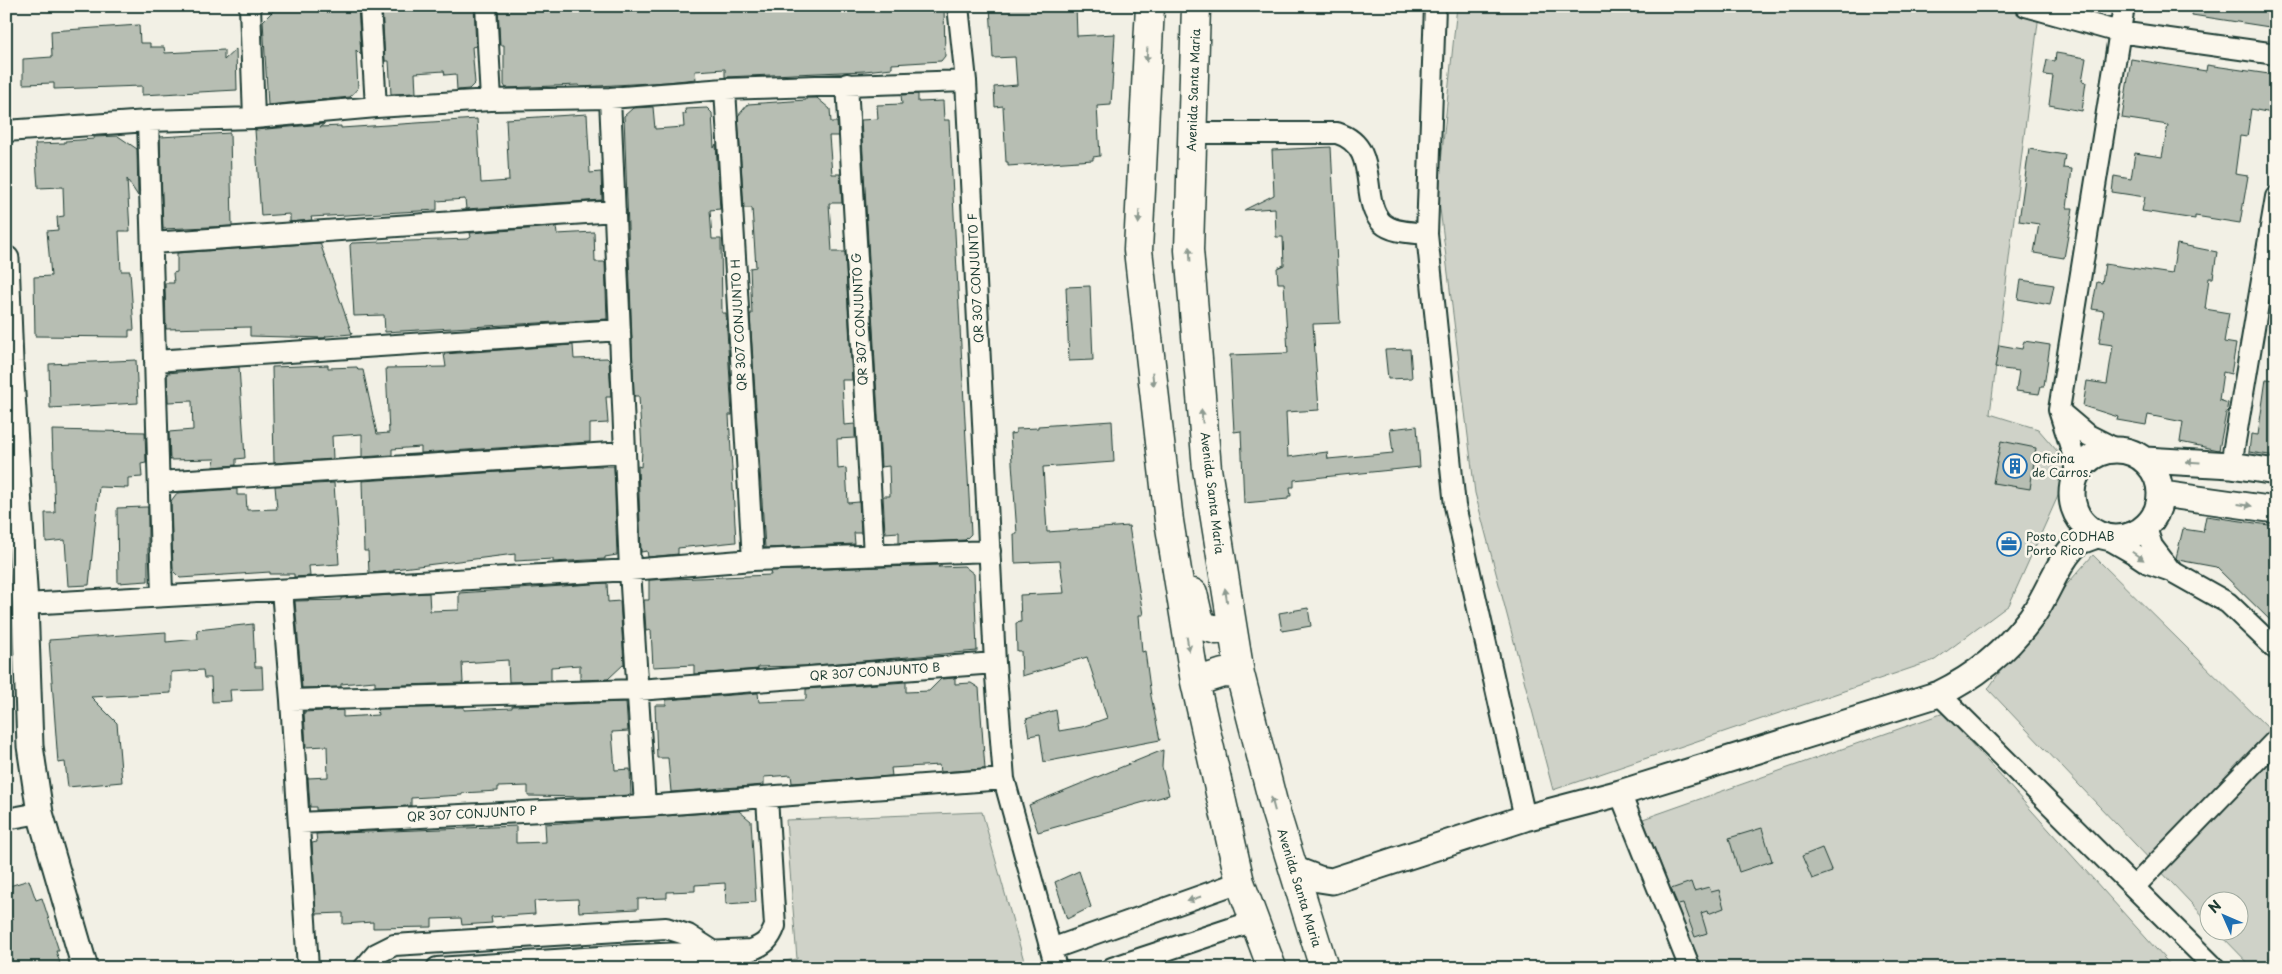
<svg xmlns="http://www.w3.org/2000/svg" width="2282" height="974" viewBox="0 0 2282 974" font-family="'Playpen Sans',sans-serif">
	<rect width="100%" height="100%" fill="#f2f0e5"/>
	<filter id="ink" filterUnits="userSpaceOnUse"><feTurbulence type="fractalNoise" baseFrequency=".02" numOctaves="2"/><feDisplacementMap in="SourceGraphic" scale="10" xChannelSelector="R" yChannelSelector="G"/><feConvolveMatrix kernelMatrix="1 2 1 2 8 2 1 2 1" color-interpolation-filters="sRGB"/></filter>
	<g filter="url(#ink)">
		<!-- green -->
		<path fill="#cfd2c8" stroke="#77887e" d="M1457 6H2040L1990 414 2038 429 2071 467 2009 605 1935 660 1553 790 1475 493 1438 192Z
			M2093 555 2276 736V968H2253L2218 932H2240V902H2210L2209 922 1988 689 2037 618Z
			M1944 713 2173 968H1702L1643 819Z
			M982 812 1026 968H738L797 959 786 820Z"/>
		<!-- building -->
		<path fill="#b7beb3" stroke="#1f3d34" d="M278 6H358L361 55 356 50 358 88 350 97 268 105 263 21Z
			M382 6H474L476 46 472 47 475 83 469 89 457 90 456 74 445 75 444 71 415 73 416 93 391 94 389 61H385Z
			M498 6H944L945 56 941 61 892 64V68L865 71 725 77V69L695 71 696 79 667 82 581 87 578 85 506 88 504 85V45H500Z
			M990 6H1076L1077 36 1115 34 1111 105 1097 106 1100 156 1093 157V160L1008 166V162H1006L1003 106 995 107 994 87 1017 85 1015 57 993 58Z
			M2193 6H2276V28L2192 15Z
			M139 25 140 43H150V47H164L165 53 224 50V60L236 49 237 90 142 95V86L54 89V83L23 84V59L52 57 51 31Z
			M2056 53 2086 58 2082 81 2086 82 2082 111 2049 105 2053 76 2044 75 2047 60 2055 61Z
			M2131 59 2206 71 2207 65 2276 75 2272 113 2251 109 2247 137 2240 136 2235 174 2248 176 2240 223 2195 216V219L2142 211 2145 197 2112 192 2114 176 2131 179 2135 153 2162 157 2168 125 2122 118Z
			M918 94V102L943 101 944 120H949L971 534 965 540 899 543V532L885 533 883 496H890L889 466 881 467 861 120 878 119 877 105 902 104 901 95Z
			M806 98H817L830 109 831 122H837L838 136H829L832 174H840L842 203H829L832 252H845L852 380H842L844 425 855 424V438L837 439 838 469 846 468 848 503 859 502 861 533H854L855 544 765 548 750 314H752L750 268 756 267 752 208H744L738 116 748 104 806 100Z
			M653 107 655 129 684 127 683 114H686L685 109 707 108 712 113 714 148 716 144 720 209 710 210 712 239H721L722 313H726L732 415H729L736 542 678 548V554L648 557 647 551 641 552 638 466 641 467 642 450 639 396H634L624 116 633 108Z
			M587 114 590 173 601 172 602 200 466 209 465 199 437 201V210L311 217 312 220 290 222V214L261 216 255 130 324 124 320 127 341 126V128L477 119 481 183 509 181 506 119Z
			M230 133 232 226 163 229 160 137Z
			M118 136 137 149 138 196 127 179 130 231H119L121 271H130L134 330H129V337L35 336 34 277 51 276 47 231 58 230 57 217 64 216 63 187 38 188 35 144 65 143V141L94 139V137Z
			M1331 147 1340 323 1313 324 1319 410 1286 412 1288 457 1327 452 1328 459 1393 453 1390 429 1417 426 1420 467 1294 480V487H1290L1291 496H1288V499L1244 503 1241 431 1234 432 1230 355 1288 353 1284 283H1278L1277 268 1284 265 1283 237H1276L1275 208 1244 210 1274 195 1272 150Z
			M2029 149 2065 155 2063 168 2072 169 2067 208H2073L2064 258 2034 253 2039 224 2019 221Z
			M556 227 557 234 594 232 595 262H605L607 319 385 332 384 315 354 316 350 245 352 243 468 239 471 237 470 233Z
			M320 243 352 334 326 336 325 338 250 336V327L166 329 165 283H174L173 273 177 272V253Z
			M2177 244 2217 252 2213 278H2209L2205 309 2229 313 2224 342 2236 344 2231 374 2223 372 2219 400 2228 403 2219 450 2180 442 2183 422 2148 415 2146 425 2117 420 2118 417 2083 406 2087 381 2107 384 2113 345 2099 343 2104 311 2092 309 2097 282 2102 283 2105 264 2172 274Z
			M2021 280 2054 285 2050 305 2018 299Z
			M1090 286 1093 360 1069 361 1066 287Z
			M2024 341 2050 345 2044 386H2041L2039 394 2016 391 2019 371 1995 368 1999 345 2022 349Z
			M573 345 574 359 607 358 609 360 611 397H606L608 423 590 424V442L421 453V447L392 449V455L362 457V434L332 436 333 459 274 463 272 367 328 365V368L357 367 358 370H363L377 434 389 433 386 368 446 367 444 354Z
			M1410 349 1412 378 1388 379 1385 350Z
			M136 360 138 403 50 408 49 364Z
			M239 367 245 458 236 459V465L213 467 215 459 170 460 169 432 193 430 192 401 168 402 167 373Z
			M2266 379 2276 380V456L2249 452 2251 434 2258 435Z
			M1112 421 1114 462 1043 467 1047 532 1129 526 1143 615H1139L1142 652 1145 651 1151 696 1160 740 1044 762 1040 734 1029 736 1026 719 1056 710 1059 731 1082 727 1107 718 1087 657 1022 676 1021 651H1017L1016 623 1021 622 1020 595 1064 593 1060 561 1015 563 1014 534H1017L1010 434 1016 433V429L1038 428V426Z
			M52 430 145 432 146 463 141 464 142 477 128 478V488L99 487 89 585 68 586 65 540 46 542 45 513H55Z
			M2001 441 2036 448 2030 489 1993 483Z
			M591 466H614L617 555 605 557V559L553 562V559L515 561V554L394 569V571L369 573 368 551H364L362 481Z
			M334 483 339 564 309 566 310 576 294 577V574H270V572L180 578 173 571 171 501 177 493 237 489V495H246L247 510 277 509 275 486Z
			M145 507H148V581L118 583 117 508Z
			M2206 516 2276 526V626L2216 567 2178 560 2176 558 2183 529 2203 532Z
			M941 565 938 567 964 566 974 574 977 651 805 666 758 667V669L694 674V665L653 667 651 630 646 631 644 600H649V580L771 575 770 571Z
			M607 583 608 602 620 601 624 664 608 679 580 680V665L551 667V681L509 682 508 660 462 663 463 683 375 686V681L341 684V687L302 688 295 601 341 600V598L429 593 430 611 459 610V593Z
			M1308 608 1311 626 1282 631 1279 613Z
			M253 624 255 667H262L263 689 230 690 231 701 212 702 211 678H204L203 670 171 672V693L91 697 117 723 122 782 68 787 65 762 58 763 49 640 166 632V642L198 639 197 630Z
			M955 678V684L971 683 979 688 985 769 940 772 939 765 891 768 892 776 792 783 791 775 764 777V785L671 792 668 758H657L655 705H666V700L758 693 759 702 804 700 806 699V689L906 682V692L929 691 941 679Z
			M626 702 628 731 612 732 615 770 630 769 631 795 587 797 528 796V786L498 787V791L462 793V795L411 798V806L316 810V807H310L308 778 328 777 327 746 306 747 304 712 343 710V717L378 715 377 709 464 707V710L512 708V706Z
			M1163 750 1162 767 1169 795 1038 832 1029 805Z
			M739 811 751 821 756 902 726 904 725 883 695 885V891L667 892V898L638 899V909L579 912 578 899 534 901 535 914 491 917 492 923 462 925 461 918 432 919V927L373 928V922L343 924V913L316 914 312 843 317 842 316 834 516 826V843L546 842 545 824Z
			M1762 828 1772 861 1739 872 1729 838Z
			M1822 848 1832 872 1812 879 1802 856Z
			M1079 871 1091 907 1067 919 1055 882Z
			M29 880 36 900 42 898 59 951H56L60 963 44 968H12L6 948V887Z
			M1691 882 1694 891 1709 887 1711 892 1719 890 1724 908 1708 914 1707 911 1701 913 1707 933 1695 937 1683 904 1678 905 1671 889Z"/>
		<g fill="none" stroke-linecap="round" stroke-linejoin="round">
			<!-- minor casing -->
			<g stroke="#1f3d34" stroke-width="24">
				<path id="minor" d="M250 6 254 118
					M370 6 376 107
					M486 6 491 100
					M958 6 966 81 995 663 1004 779 1056 968
					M1435 6 1427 234 1455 506 1525 818
					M2026 6 2119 32 2276 54
					M847 84 874 555
					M725 89 753 560
					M610 98 630 570 645 806
					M148 121 162 595
					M6 131 148 121 254 118 376 107 491 100 610 98 725 89 966 81
					M1193 133H1337C1382 147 1358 199 1382 223 1393 233 1413 232 1427 234
					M152 243 615 211
					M155 361 620 330
					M2060 412 2086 434 2116 449
					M2231 465 2276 197
					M2076 474 2073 454 2059 410 2124 6
					M159 482 625 452
					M2146 528 2152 546 2171 571
					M2105 537 2133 553 2148 563 2171 571 2228 603 2276 649
					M282 590 291 700 308 968
					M25 604 630 570 753 560 990 551
					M1939 694 2215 968
					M291 700 638 690 995 663
					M1620 793 1690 968
					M6 819 40 813
					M300 823 645 806 1004 779
					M2134 887 2276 740
					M1051 949 1240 882
					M364 968 376 954 394 945 666 928 688 935 713 951
					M437 968 615 956 751 950C764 945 770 940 775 926L767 798
					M1112 968 1254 921"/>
			</g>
			<!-- tertiary casing -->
			<g stroke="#1f3d34" stroke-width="29">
				<path id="tertiary" d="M6 259 10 362 25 604 30 746 40 813 85 968
					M2072 494a44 44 0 1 1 88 0a44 44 0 1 1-88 0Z
					M2145 460 2231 465 2276 472
					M2162 494 2276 510
					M1293 869 1319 879 1332 881 1525 818 1620 793 1939 694C1975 677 2006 651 2030 619 2046 599 2059 557 2079 542 2084 539 2092 537 2097 535"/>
			</g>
			<!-- secondary casing -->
			<g stroke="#1f3d34" stroke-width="31">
				<path id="secondary" d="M1150 6 1138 250 1169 521 1195 682 1240 882 1272 968
					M1196 6 1189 250 1207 469 1240 674 1275 810 1324 968
					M1193 593 1198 615 1203 626 1217 630 1231 628
					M1195 682 1223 673 1240 674"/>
			</g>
			<!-- minor -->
			<use href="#minor" stroke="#fbf7ec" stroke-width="20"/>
			<!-- tertiary -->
			<use href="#tertiary" stroke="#fbf7ec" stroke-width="25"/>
			<!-- secondary -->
			<use href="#secondary" stroke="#fbf7ec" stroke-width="28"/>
		</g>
		<!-- one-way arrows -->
		<defs><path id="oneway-solid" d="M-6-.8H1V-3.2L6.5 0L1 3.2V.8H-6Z" transform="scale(1.25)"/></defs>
		<g fill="#8d9a90">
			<use href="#oneway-solid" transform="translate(1147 55) rotate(93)"/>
			<use href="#oneway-solid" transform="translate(1139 217) rotate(93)"/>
			<use href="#oneway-solid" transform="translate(1190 254) rotate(-93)"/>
			<use href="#oneway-solid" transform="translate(1153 379) rotate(84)"/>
			<use href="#oneway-solid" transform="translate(1202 416) rotate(-95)"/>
			<use href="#oneway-solid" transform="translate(2193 462) rotate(-176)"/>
			<use href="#oneway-solid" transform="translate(2245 505) rotate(8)"/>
			<use href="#oneway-solid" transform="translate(2138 556) rotate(35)"/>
			<use href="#oneway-solid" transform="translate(1226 595) rotate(-99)"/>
			<use href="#oneway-solid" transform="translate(1188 644) rotate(80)"/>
			<use href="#oneway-solid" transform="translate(1273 804) rotate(-105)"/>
			<use href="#oneway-solid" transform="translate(1194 899) rotate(161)"/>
		</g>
	</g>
	<!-- icons -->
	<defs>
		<g id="building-ring" transform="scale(1.25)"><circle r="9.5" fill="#fbf7ec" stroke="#1f6fb2" stroke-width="1.5"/><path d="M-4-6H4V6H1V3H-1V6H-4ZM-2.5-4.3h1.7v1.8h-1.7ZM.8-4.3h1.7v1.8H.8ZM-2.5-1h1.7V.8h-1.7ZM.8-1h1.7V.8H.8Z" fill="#1f6fb2"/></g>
		<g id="office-ring" transform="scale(1.25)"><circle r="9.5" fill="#fbf7ec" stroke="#1f6fb2" stroke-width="1.5"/><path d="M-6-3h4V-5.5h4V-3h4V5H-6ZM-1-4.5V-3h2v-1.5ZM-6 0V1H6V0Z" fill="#1f6fb2"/></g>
	</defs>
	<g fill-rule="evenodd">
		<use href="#building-ring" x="2015" y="466"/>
		<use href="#office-ring" x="2009" y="544"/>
	</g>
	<g text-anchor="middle" stroke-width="5" stroke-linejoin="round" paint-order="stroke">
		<!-- street labels -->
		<g font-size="12" fill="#1f3d34" stroke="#fbf7ec">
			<text transform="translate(1194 90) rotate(-88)" y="4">Avenida Santa Maria</text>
			<text transform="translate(976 278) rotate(-93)" y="4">QR 307 CONJUNTO F</text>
			<text transform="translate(860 319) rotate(-93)" y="4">QR 307 CONJUNTO G</text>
			<text transform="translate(739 325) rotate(-93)" y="4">QR 307 CONJUNTO H</text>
			<text transform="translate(1212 493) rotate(83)" y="4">Avenida Santa Maria</text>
			<text transform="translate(875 672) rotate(-4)" y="4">QR 307 CONJUNTO B</text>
			<text transform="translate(472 814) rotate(-3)" y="4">QR 307 CONJUNTO P</text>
			<text transform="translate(1299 888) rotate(73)" y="4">Avenida Santa Maria</text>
		</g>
		<!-- poi labels -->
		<g font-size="12" fill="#1f3d34" stroke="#fbf7ec" text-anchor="start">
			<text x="2032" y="463">Oficina<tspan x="2032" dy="14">de Carros.</tspan></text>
			<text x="2026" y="541">Posto CODHAB<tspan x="2026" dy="14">Porto Rico</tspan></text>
		</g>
	</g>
	<!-- margin -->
	<rect width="2282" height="974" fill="none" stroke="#fbf7ec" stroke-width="25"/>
	<rect x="12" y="12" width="2257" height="949" fill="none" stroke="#1f3d34" stroke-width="2" filter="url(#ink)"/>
	<!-- north arrow -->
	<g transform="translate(2224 916) rotate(315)"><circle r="24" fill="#fbf7ec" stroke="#a3ada2"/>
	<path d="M0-4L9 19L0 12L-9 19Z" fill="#1f6fb2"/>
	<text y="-8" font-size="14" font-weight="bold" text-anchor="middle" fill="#1f3d34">N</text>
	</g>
</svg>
